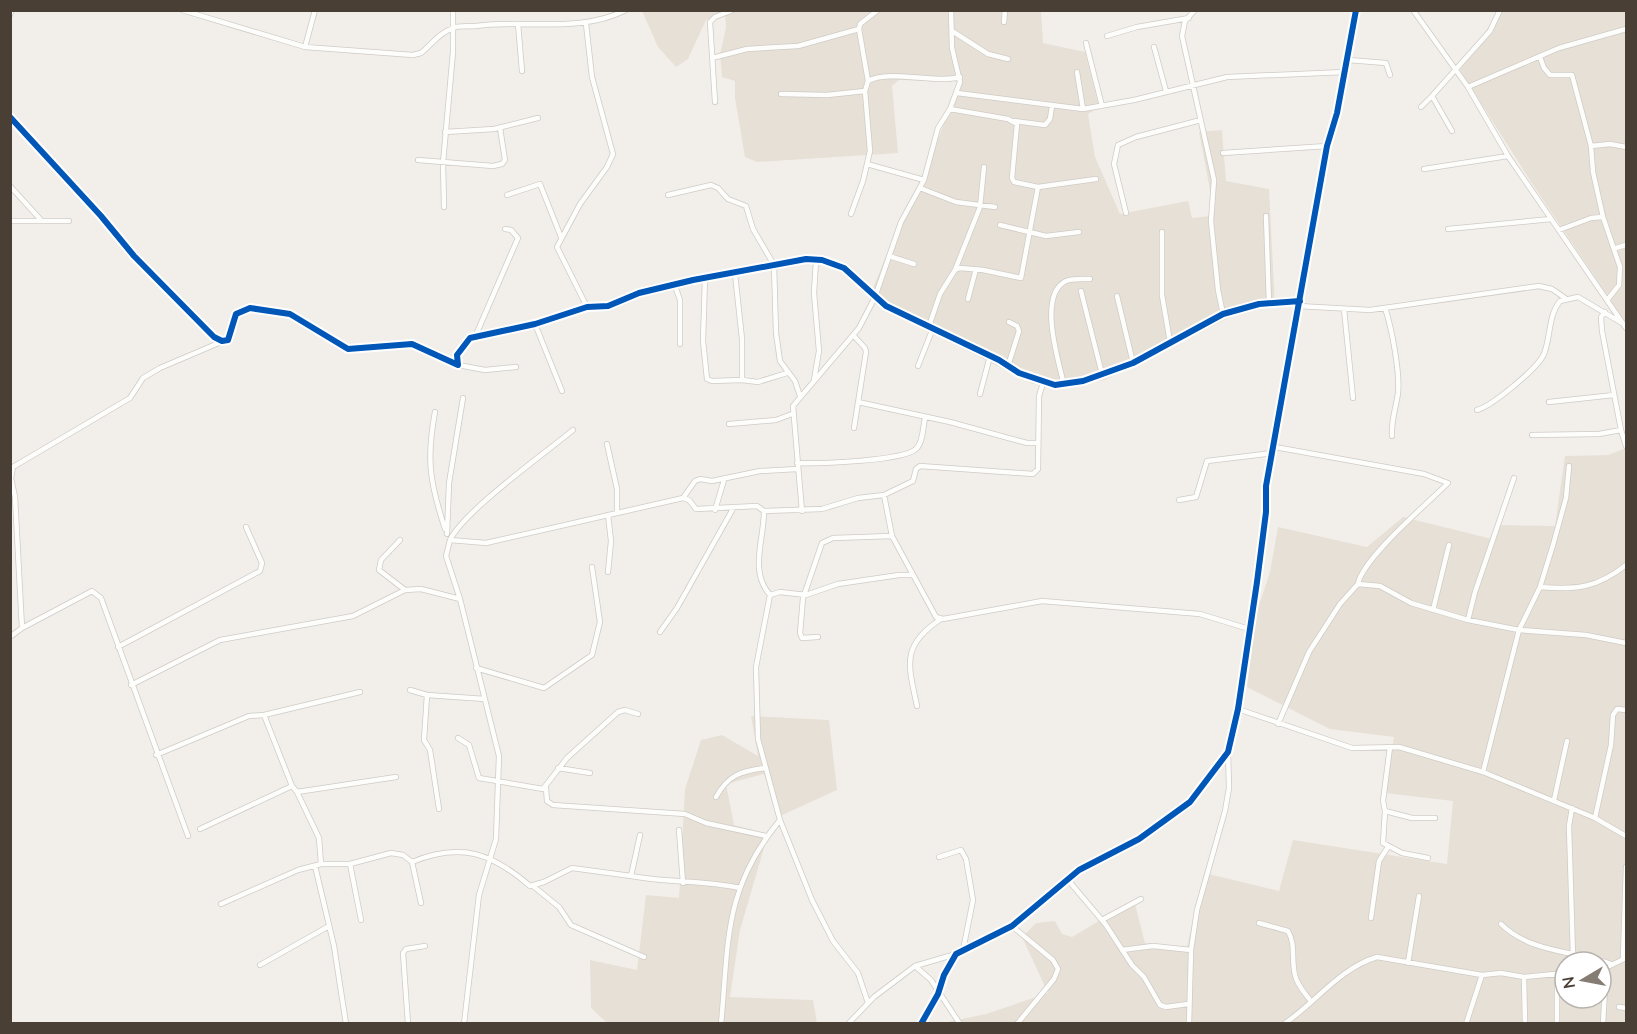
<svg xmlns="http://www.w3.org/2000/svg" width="1637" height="1034" viewBox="0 0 1637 1034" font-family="'Nunito Sans',sans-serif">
	<rect width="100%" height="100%" fill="#f2efea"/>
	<!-- residential -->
	<path fill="#e7e0d7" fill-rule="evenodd" d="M642 11H1041L1043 43 1085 52 1099 107 1088 114 1095 157 1120 214 1188 201 1192 218 1210 216 1211 195 1199 132 1222 130 1226 181 1269 189 1275 306 1248 308 1105 380 1064 387 1033 384 875 304 870 295 904 213 921 183 958 87 957 79 945 78 931 81 899 80 892 86 898 153 757 162 745 157 735 98V81L722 77 720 54 726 28 725 14 706 20 688 59 676 67 658 47Z
		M1499 11H1626V323L1531 182 1460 70Z
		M1626 448V1023L937 1024 986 1014 1048 993 1022 937 1036 923 1055 921 1062 934 1072 937 1134 900 1145 943 1187 947 1204 873 1279 891 1293 840 1447 864 1453 801 1385 793 1394 737 1330 729 1247 687 1257 611 1270 572 1278 527 1367 547 1403 517 1492 539 1499 525 1555 526 1565 456 1608 455ZM1565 962H1601V998H1565Z
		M751 716 829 720 837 790 778 817 764 774 726 784 734 825 768 834 740 930 730 997 813 1000 817 1023H607L591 1008 590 960 637 970 646 895 679 898 685 789 701 740 722 735 758 756Z"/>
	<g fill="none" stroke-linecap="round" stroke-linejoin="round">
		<!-- minor casing -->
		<g stroke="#cfcbc6" stroke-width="6">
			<path id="minor" d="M182 10 305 47 315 10
				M1195 10 1185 21 1182 36 1214 180 1211 221 1218 290 1223 314
				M1413 10 1468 87 1508 156 1626 328
				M10 15 12 10
				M1004 22 1005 10
				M518 24 522 71
				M586 24 592 77 613 154 607 167 580 204 557 247 587 307
				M952 31 988 54 1008 59
				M1107 36 1137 27 1189 18
				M1086 43 1102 106
				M305 47 413 55 421 53C431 45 439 33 453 28 459 25 469 27 476 26 527 19 578 34 626 10
				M1154 47 1166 91
				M1540 57 1544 68 1550 75H1572L1591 146 1593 172 1603 217 1620 267 1619 285 1608 299
				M712 58 747 49 798 46 859 29 860 24 878 10
				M1348 60 1386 63 1390 75
				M868 81C889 69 934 84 960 77
				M1468 87 1559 48 1626 29
				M957 93 1083 109 1077 72
				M781 94 827 95 865 91 868 81 859 29
				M715 102 710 22 715 17 733 10
				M1421 107 1432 96
				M950 109 1008 119 1017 124 1012 178 1014 182 1038 187 1096 179
				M1083 109 1134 100 1227 77 1345 72
				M10 117 101 216 134 256 214 337 222 341 228 340 236 314 250 308 290 314 348 349 412 344 458 365 457 355 470 338 535 324 587 307 608 306 639 293 693 280 806 259 822 260 844 268 886 306 999 360 1019 373 1055 385 1083 381 1133 363 1223 314 1259 304 1300 301
				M1014 121 1045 125 1050 119 1052 106
				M1452 131 1432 96 1490 31 1500 10
				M445 132 494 129 538 118
				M1591 146 1610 144 1626 147
				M1223 153 1327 146
				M418 160 493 166 502 164 505 160 500 128
				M867 164 924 180
				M1424 169 1508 156
				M10 186 40 219
				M920 188 956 202 995 207
				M507 195 540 184 561 237
				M668 195 711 185 718 188 728 199 746 206 753 229 774 265 776 333 780 361 795 381 800 396
				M444 207 443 163 453 52V10
				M1126 213 1114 164 1118 145 1136 137 1201 120
				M851 214 863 181 870 151 865 91
				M1266 216 1269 303
				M10 221H69
				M1000 225 1046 236 1079 232
				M1448 229 1551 219
				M1559 230 1591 218 1603 217
				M1162 232V295L1170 342
				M1616 248 1626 245
				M889 256 914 264
				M955 270 980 207 984 167
				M735 274 742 339V380L758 382 787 373
				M705 278 703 341 707 379 712 381 742 380
				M675 286 680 300V344
				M1081 291 1102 374
				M1117 296 1133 363
				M968 299 976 269
				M1298 306 1370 310 1539 286 1552 289 1565 298
				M1385 308C1392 329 1400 372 1398 393 1396 408 1391 420 1392 436
				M1344 309 1353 398
				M1605 312 1601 317 1602 331 1621 430 1626 446
				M535 324 562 391
				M929 326 940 294 955 270 960 268 983 270 1021 278 1038 187
				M475 337 518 238 511 230 505 229
				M458 365 485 370 516 367
				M918 366 933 328
				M1008 366 1019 331 1017 326 1009 322
				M814 380 819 351 814 293 816 261
				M1064 385C1059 362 1037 295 1066 281 1073 278 1083 279 1090 279
				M980 394 990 356
				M858 402 950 422 1027 443H1038
				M1549 402 1614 395
				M1477 410C1492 406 1538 368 1544 354 1551 336 1548 316 1560 301L1578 297 1622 323
				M435 412C426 460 430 483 445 529
				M729 424 776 420 792 414
				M854 428 866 352 865 348 854 336
				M1532 435 1599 434 1621 430
				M607 444 617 489V513
				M1275 447 1424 474 1448 483C1428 503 1362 559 1358 584
				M797 463C817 464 903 461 916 449 923 443 923 427 925 418
				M884 495 892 536 936 617 943 619 1042 601 1200 614 1249 629
				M683 498 689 500 696 509 757 506 764 511 822 509 858 498 884 495 913 481 916 469 920 466 1033 474 1038 469 1039 396 1043 383
				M1179 500 1196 497 1207 461 1273 453
				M715 510 724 480
				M764 511C764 540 749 571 770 595L756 667 758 739 780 820 812 900 833 941 858 973 868 1003
				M802 511 793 406 859 328 875 297 901 222 924 180 938 128 950 109 960 82 952 48 951 10
				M608 515 611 541 608 572
				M447 534 449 483 463 398
				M400 540 381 560 379 570 405 590
				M450 540C464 511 544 454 573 430
				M1540 587C1576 590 1597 588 1626 565
				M770 595 780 592 806 595 838 584 899 575H911
				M1433 610 1449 545
				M1468 620 1475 592 1514 478
				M22 628 92 591 101 598 188 836
				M660 632 677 608 734 507
				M10 637 22 628 15 497 11 478 13 467 130 398 143 378 160 368 221 342
				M818 637 802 638 800 633 803 598 822 543 833 538 892 536
				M118 647 260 571 262 563 246 527
				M476 668 544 688 592 655 600 622 592 567
				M131 685 220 640 353 616 405 590 421 589 460 599
				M410 690 427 695 485 699
				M427 695 424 740 430 750 439 809
				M917 706C908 664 901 645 941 619
				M1238 709 1352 748 1399 747 1483 772 1595 818 1626 836
				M264 715 360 692
				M1278 724 1309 652 1340 604 1358 584 1380 586 1411 603 1468 620 1519 630 1586 635 1626 643
				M458 738 469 745 479 778 543 789 567 758 618 712 625 710 638 714
				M1390 747 1383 801 1385 811 1412 818H1435
				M156 755 249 716 264 715 292 786 297 792 319 838 321 864
				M558 768 590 773
				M1483 772 1519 630 1540 587 1553 545 1566 498 1569 466
				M546 788 547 801 553 805 685 814 706 823 766 836
				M297 792 396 777
				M716 797C728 775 741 771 765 768
				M1554 800 1567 741
				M1572 808 1569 826 1573 956
				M1385 811 1383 843 1402 853 1428 858
				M1595 818 1611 745 1613 715 1617 709 1626 710
				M200 829 292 786
				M679 830 683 883
				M939 857 961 850 966 859 973 900 963 950
				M412 862C461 842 492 853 530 886L544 882 572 868 631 876 640 835
				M350 864 361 920
				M315 866 334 946 346 1024
				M631 876C667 883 705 880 740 888
				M1068 880 1106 925 1132 965 1144 977 1160 1005 1166 1007 1188 1004
				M533 886 559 907 571 925 644 957
				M221 904 298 870 321 864H350L391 853 403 855 412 862 421 903
				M1371 918 1379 861 1388 847
				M1102 920 1141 899
				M1259 923 1288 931C1296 945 1291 959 1295 975 1297 985 1304 992 1310 1000
				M1501 924C1530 953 1576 951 1611 964
				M1012 926 1053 960 1058 969 1054 979 1017 1024
				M1122 950 1153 946 1191 950
				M1623 958 1626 867
				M1408 963 1419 896
				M260 965 329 926
				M915 966 931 980 960 1024
				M1601 970 1626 958
				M1557 973V1024
				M1524 977 1525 1023
				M1619 1007 1626 1008
				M408 1024 403 953 406 949 425 946
				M464 1024 479 895 496 839 499 756 460 599 446 556 450 540 486 543 683 498 695 481 700 479 712 481 760 471 797 469
				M721 1024C729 941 723 889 780 820
				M848 1024 874 997 915 966 956 954
				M921 1024 938 994 944 975 956 954 1012 926 1079 870 1139 839 1190 802 1228 752 1238 709 1257 582 1266 512V486L1327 146 1337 113 1356 10
				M1189 1024 1191 950 1197 910 1225 811 1229 788 1228 752
				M1284 1024C1315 1003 1340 968 1377 957L1482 975 1501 973 1524 977 1565 973
				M1466 1024 1482 975
				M1603 1024 1606 970"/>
		</g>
		<!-- minor -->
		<use href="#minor" stroke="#fdfdfc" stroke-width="4.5"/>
		<!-- cycleway casing -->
		<g stroke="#fff" stroke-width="10">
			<path id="cycleway" d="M10 117 101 216 134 256 214 337 222 341 228 340 236 314 250 308 290 314 348 349 412 344 458 365 457 355 470 338 535 324 587 307 608 306 639 293 693 280 806 259 822 260 844 268 886 306 999 360 1019 373 1055 385 1083 381 1133 363 1223 314 1259 304 1300 301
				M921 1024 938 994 944 975 956 954 1012 926 1079 870 1139 839 1190 802 1228 752 1238 709 1257 582 1266 512V486L1327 146 1337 113 1356 10"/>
		</g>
		<!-- cycleway -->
		<use href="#cycleway" stroke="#0057b8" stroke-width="6"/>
	</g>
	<!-- border -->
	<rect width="1637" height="1034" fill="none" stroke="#4a3f35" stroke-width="24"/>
	<!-- north arrow -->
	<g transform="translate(1583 980) rotate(260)"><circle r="28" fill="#ffffff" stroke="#b7b2ae" stroke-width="1.5"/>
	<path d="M0-4.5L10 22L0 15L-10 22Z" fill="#857d74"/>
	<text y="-9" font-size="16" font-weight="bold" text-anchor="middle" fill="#4a3f35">N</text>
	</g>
</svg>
